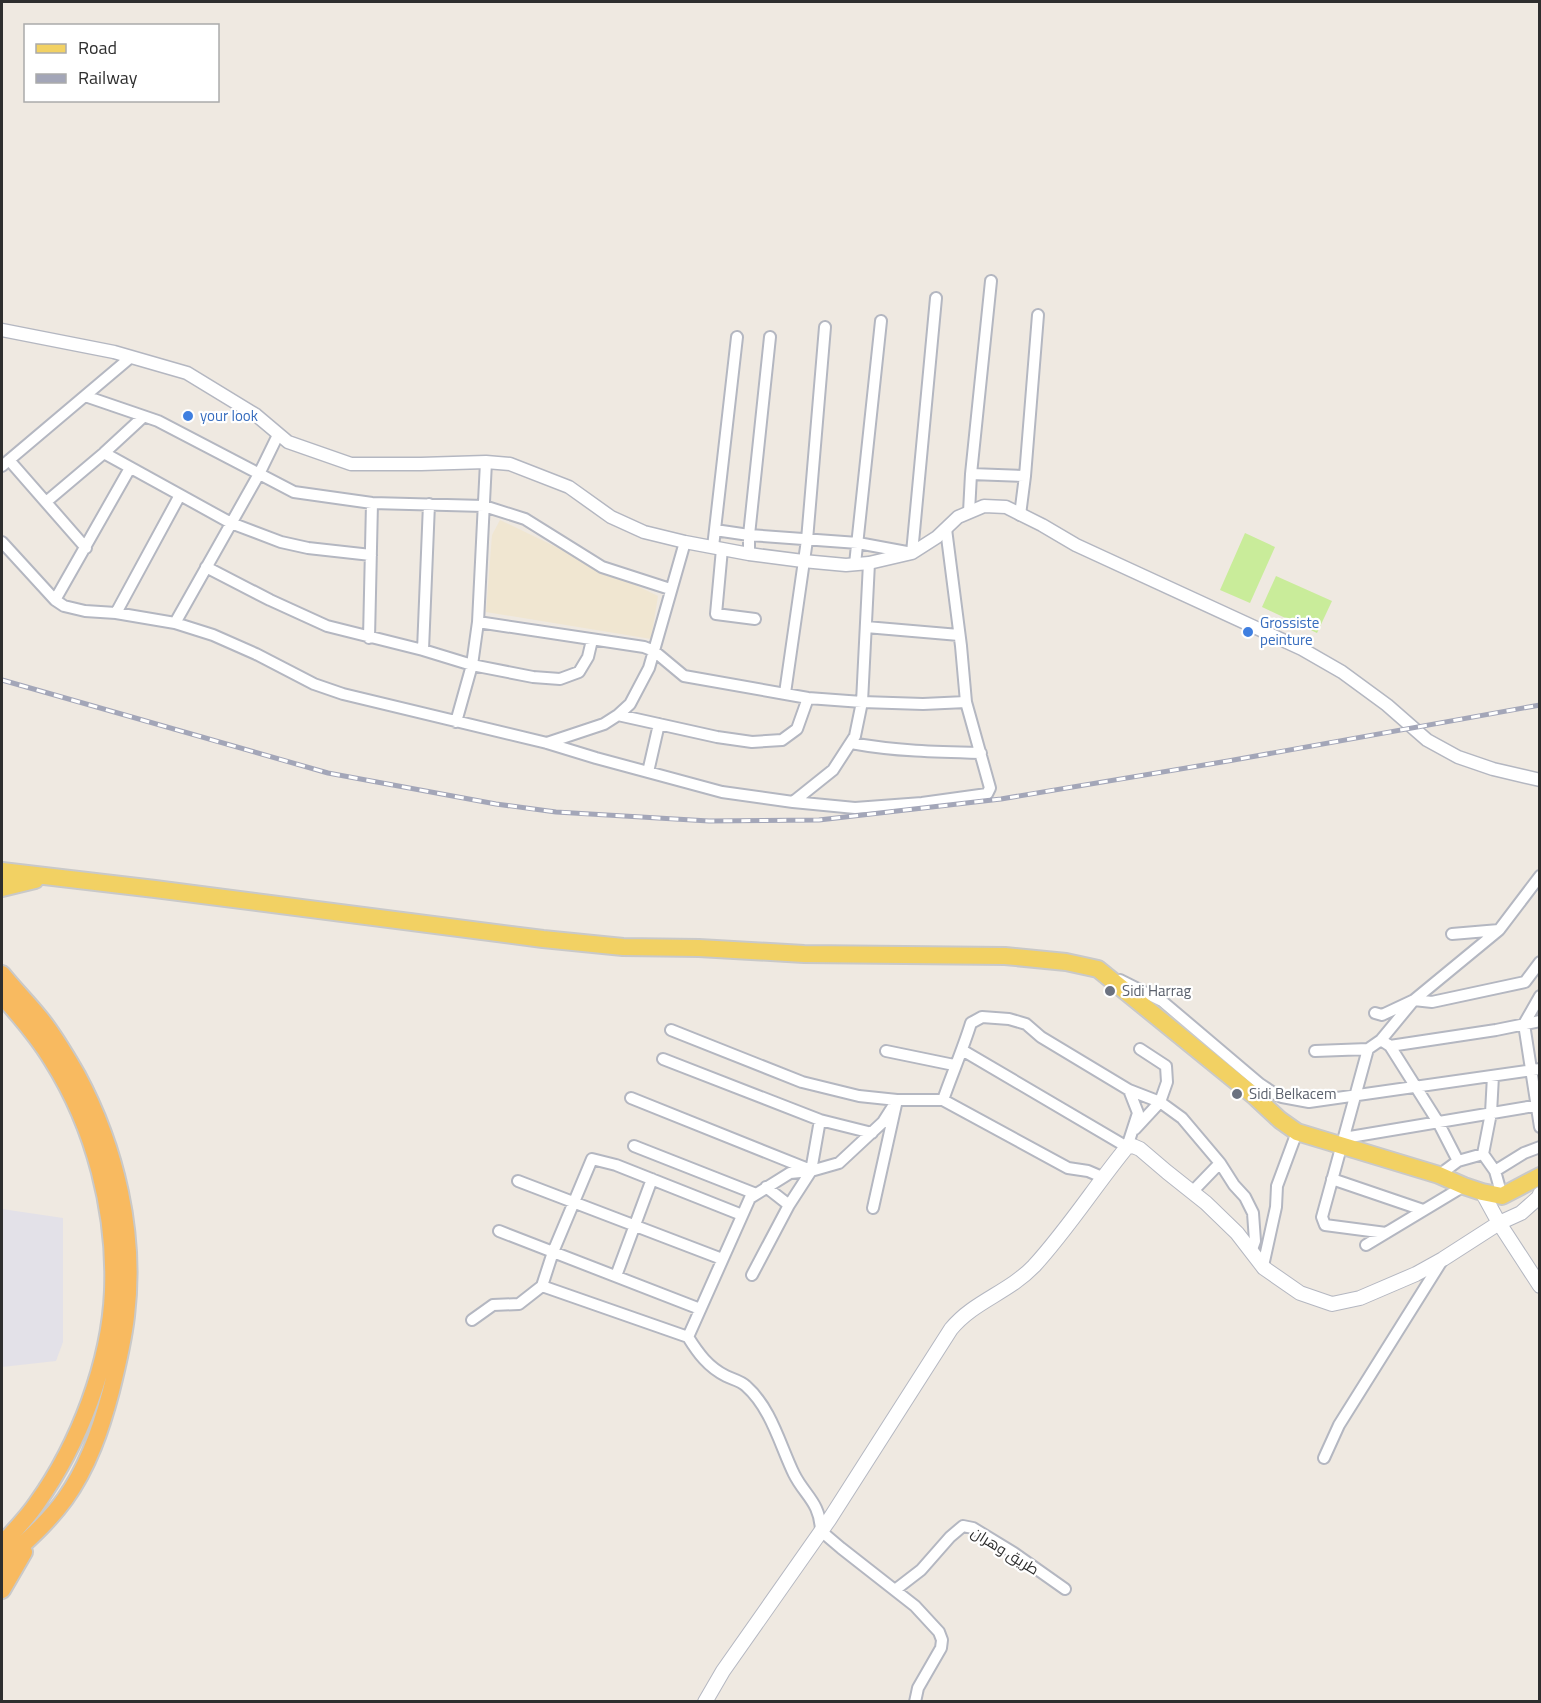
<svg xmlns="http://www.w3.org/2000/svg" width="1541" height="1703" viewBox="0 0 1541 1703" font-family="'Titillium Web',Cairo,sans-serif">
	<rect width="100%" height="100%" fill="#efe9e1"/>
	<!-- industrial -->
	<path fill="#e3e1e8" d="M2 1209 63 1218V1342L56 1361 2 1367Z"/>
	<!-- education -->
	<path fill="#f0e6d1" d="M500 520 658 596 651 639 486 612 492 535Z"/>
	<!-- pitch -->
	<path fill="#c9ec9a" d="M1245 533 1275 547 1250 603 1220 590Z
		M1276 576 1332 601 1317 633 1262 607Z"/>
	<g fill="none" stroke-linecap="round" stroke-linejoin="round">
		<!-- minor casing -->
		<g stroke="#b4b7c1" stroke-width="14">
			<path id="minor" d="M85 396 158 421 294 492 372 503 484 506 525 519 602 567 670 589
				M104 453 231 523 281 542 308 548 371 555
				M9 460 86 548
				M2 466 131 357
				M971 474 1025 476
				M46 502 104 453 143 417
				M969 512 971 474 991 281
				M1020 515 1025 476 1038 315
				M715 530 749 535 858 543 912 553 936 298
				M2 542 55 600 64 606 85 611 116 613 175 623 213 635 256 654 314 684 343 694 547 743 596 758 722 792 793 802 833 770 855 736 862 702 869 563
				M713 547 737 337
				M722 549 716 614 755 619
				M749 554V535L770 337
				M855 564 881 321
				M206 567 270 600 327 626 423 650 472 665 533 677 560 679 579 672 588 657 592 640
				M55 600 130 468
				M116 613 180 495
				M478 622 644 647 654 651 684 676 808 698 862 702 923 704 966 702
				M175 623 259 474 278 435
				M866 627 959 635
				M369 638 372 503
				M423 650 429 504
				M785 693 807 540 825 327
				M618 715 717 737 752 742 782 740 797 729 808 698
				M456 722 472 665 478 622 486 462
				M547 743 604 724 618 715 630 704 649 668 685 542
				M851 743C894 751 937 752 981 753
				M648 772 659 724
				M793 802 855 808 922 803 987 794 990 788 966 702 961 646 946 529
				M1452 934 1499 930 1540 876
				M1120 980 1162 1001 1260 1084 1275 1094 1282 1097 1309 1102 1540 1069
				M1540 996 1524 1024 1540 1127
				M1375 1013 1382 1015 1414 1000 1432 1002 1525 982 1540 962
				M671 1030 802 1082 859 1096 897 1100H943L1068 1168 1088 1171 1102 1177
				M1381 1040 1414 1000 1499 930
				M1390 1046 1438 1122 1458 1161
				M1368 1049 1322 1217 1325 1225 1386 1233
				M962 1050 1127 1147 1138 1113 1129 1090
				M886 1051 954 1065
				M1315 1051 1368 1049 1381 1040 1390 1046 1496 1030 1540 1021
				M663 1059 820 1120 872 1133
				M631 1098 808 1169
				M943 1100C952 1074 963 1049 971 1023L982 1017 1009 1019 1026 1024 1041 1037 1129 1090 1160 1102 1182 1118 1220 1163 1192 1192
				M1135 1129 1160 1102 1167 1082 1166 1066 1140 1049
				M1344 1138 1540 1105
				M634 1146 756 1194
				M1483 1154 1491 1113 1493 1076
				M1220 1163 1234 1185 1245 1197 1253 1213 1255 1241 1251 1252
				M1495 1171 1524 1153 1540 1147
				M1439 1175 1458 1161 1483 1154 1495 1171 1502 1196
				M1332 1179 1423 1210
				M518 1181 722 1259
				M766 1187 789 1205
				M499 1231 700 1309
				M1366 1245 1464 1186
				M1263 1266 1276 1207 1277 1186 1297 1132
				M752 1275 789 1205 811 1171 820 1120
				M616 1276 652 1179
				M542 1286 688 1337 750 1198 790 1173 811 1171 839 1163 883 1122 897 1100 873 1208
				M472 1320 493 1305 519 1304 542 1286 553 1252 592 1159 616 1165 742 1215
				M688 1337C698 1353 708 1367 726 1376 732 1379 741 1381 746 1386 771 1408 780 1445 794 1474 805 1496 820 1502 821 1531L841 1548 915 1606 939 1632 942 1640 941 1648 918 1688 915 1702
				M1324 1458 1339 1425 1443 1259
				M895 1590 921 1570 950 1537 963 1526 973 1528 1014 1553 1065 1589"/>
		</g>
		<!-- tertiary casing -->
		<g stroke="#b4b7c1" stroke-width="15">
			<path id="tertiary" d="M2 330 114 352 187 373 256 415 288 442 351 464H421L486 462 510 464 569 487 611 517 644 532 685 542 749 554 803 561 846 565 869 563 912 553 937 537 958 517 984 506 1006 507 1042 525 1076 545 1302 649 1342 672 1387 705 1427 740 1458 757 1493 769 1540 780"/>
		</g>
		<!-- secondary casing -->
		<g stroke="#b4b7c1" stroke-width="16">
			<path id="secondary" d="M1482 1192 1499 1223 1540 1286
				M705 1702 723 1671 829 1520 951 1329C974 1301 1008 1293 1034 1266 1068 1229 1095 1186 1127 1147L1133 1146 1140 1149 1167 1172 1206 1203 1237 1233 1264 1268 1300 1293 1332 1304 1360 1298 1416 1274 1443 1259 1499 1223 1521 1213 1539 1197 1540 1194"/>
		</g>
		<!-- primary casing -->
		<g stroke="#c9c9c9" stroke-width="20">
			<path id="primary" d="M2 871 155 889 543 939 623 947 699 948 804 954 1005 956 1066 962 1098 969 1253 1095 1280 1120 1297 1132 1439 1175 1464 1186 1482 1192 1502 1196 1540 1176
				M2 888 35 880"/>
		</g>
		<!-- trunk casing -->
		<g stroke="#c9c9c9" stroke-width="20">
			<path id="trunk" d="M2 974C14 989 28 1003 40 1018 54 1035 66 1056 77 1075 116 1148 136 1233 126 1316 123 1342 117 1367 111 1391 101 1429 88 1467 65 1499 47 1524 23 1544 2 1564
				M2 996C20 1016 38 1037 52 1060 95 1128 116 1212 113 1291 110 1363 79 1444 37 1503 27 1518 14 1531 2 1544
				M2 1590 24 1552"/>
		</g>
		<!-- minor -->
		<use href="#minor" stroke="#fff" stroke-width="10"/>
		<!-- tertiary -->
		<use href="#tertiary" stroke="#fff" stroke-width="12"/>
		<!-- secondary -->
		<use href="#secondary" stroke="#fff" stroke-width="14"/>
		<!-- primary -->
		<use href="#primary" stroke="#f2d163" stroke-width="16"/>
		<!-- trunk -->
		<use href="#trunk" stroke="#f8ba60" stroke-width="16"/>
		<!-- rail casing -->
		<g stroke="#a3a6b8" stroke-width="5">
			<path id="rail" d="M2 680 328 773 496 804 556 812 709 821 819 820 1001 799 1228 761 1540 705"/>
		</g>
		<!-- rail -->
		<use href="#rail" stroke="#fff" stroke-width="3" stroke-dasharray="9" stroke-linecap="butt"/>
	</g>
	<!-- markers -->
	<g fill="#3f7fe0" stroke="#fff" stroke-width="2">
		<circle cx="188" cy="416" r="6"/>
		<circle cx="1248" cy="632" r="6"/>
	</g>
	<g fill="#6b7280" stroke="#fff" stroke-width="2">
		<circle cx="1110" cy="991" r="6"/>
		<circle cx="1237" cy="1094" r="6"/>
	</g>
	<g text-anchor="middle" stroke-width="4.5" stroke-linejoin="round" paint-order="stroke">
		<!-- shop labels -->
		<g font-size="15" fill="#366cbe" stroke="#fff" text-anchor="start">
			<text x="200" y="421">your look</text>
			<text x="1260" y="628">Grossiste<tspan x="1260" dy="17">peinture</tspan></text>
		</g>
		<!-- worship labels -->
		<g font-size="15" fill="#5b616d" stroke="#fff" text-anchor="start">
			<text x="1122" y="996">Sidi Harrag</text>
			<text x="1249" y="1099">Sidi Belkacem</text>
		</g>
		<!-- street labels -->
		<g font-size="15" fill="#2e2e2e" stroke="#fff">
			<text transform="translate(1005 1551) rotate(32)" y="5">طريق وهران</text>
		</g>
	</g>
	<!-- border -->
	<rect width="1541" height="1703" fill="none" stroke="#2e2e2e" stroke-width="6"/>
	<!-- legend -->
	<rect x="24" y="24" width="195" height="78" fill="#ffffff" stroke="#ababab" stroke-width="1.5"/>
	<rect x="36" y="44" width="30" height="9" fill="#f2d163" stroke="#ababab" stroke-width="1.5"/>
	<text x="78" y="54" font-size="18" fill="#2e2e2e">Road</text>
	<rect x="36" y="74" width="30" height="9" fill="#a3a6b8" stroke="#ababab" stroke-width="1.5"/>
	<text x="78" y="84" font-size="18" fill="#2e2e2e">Railway</text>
</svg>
